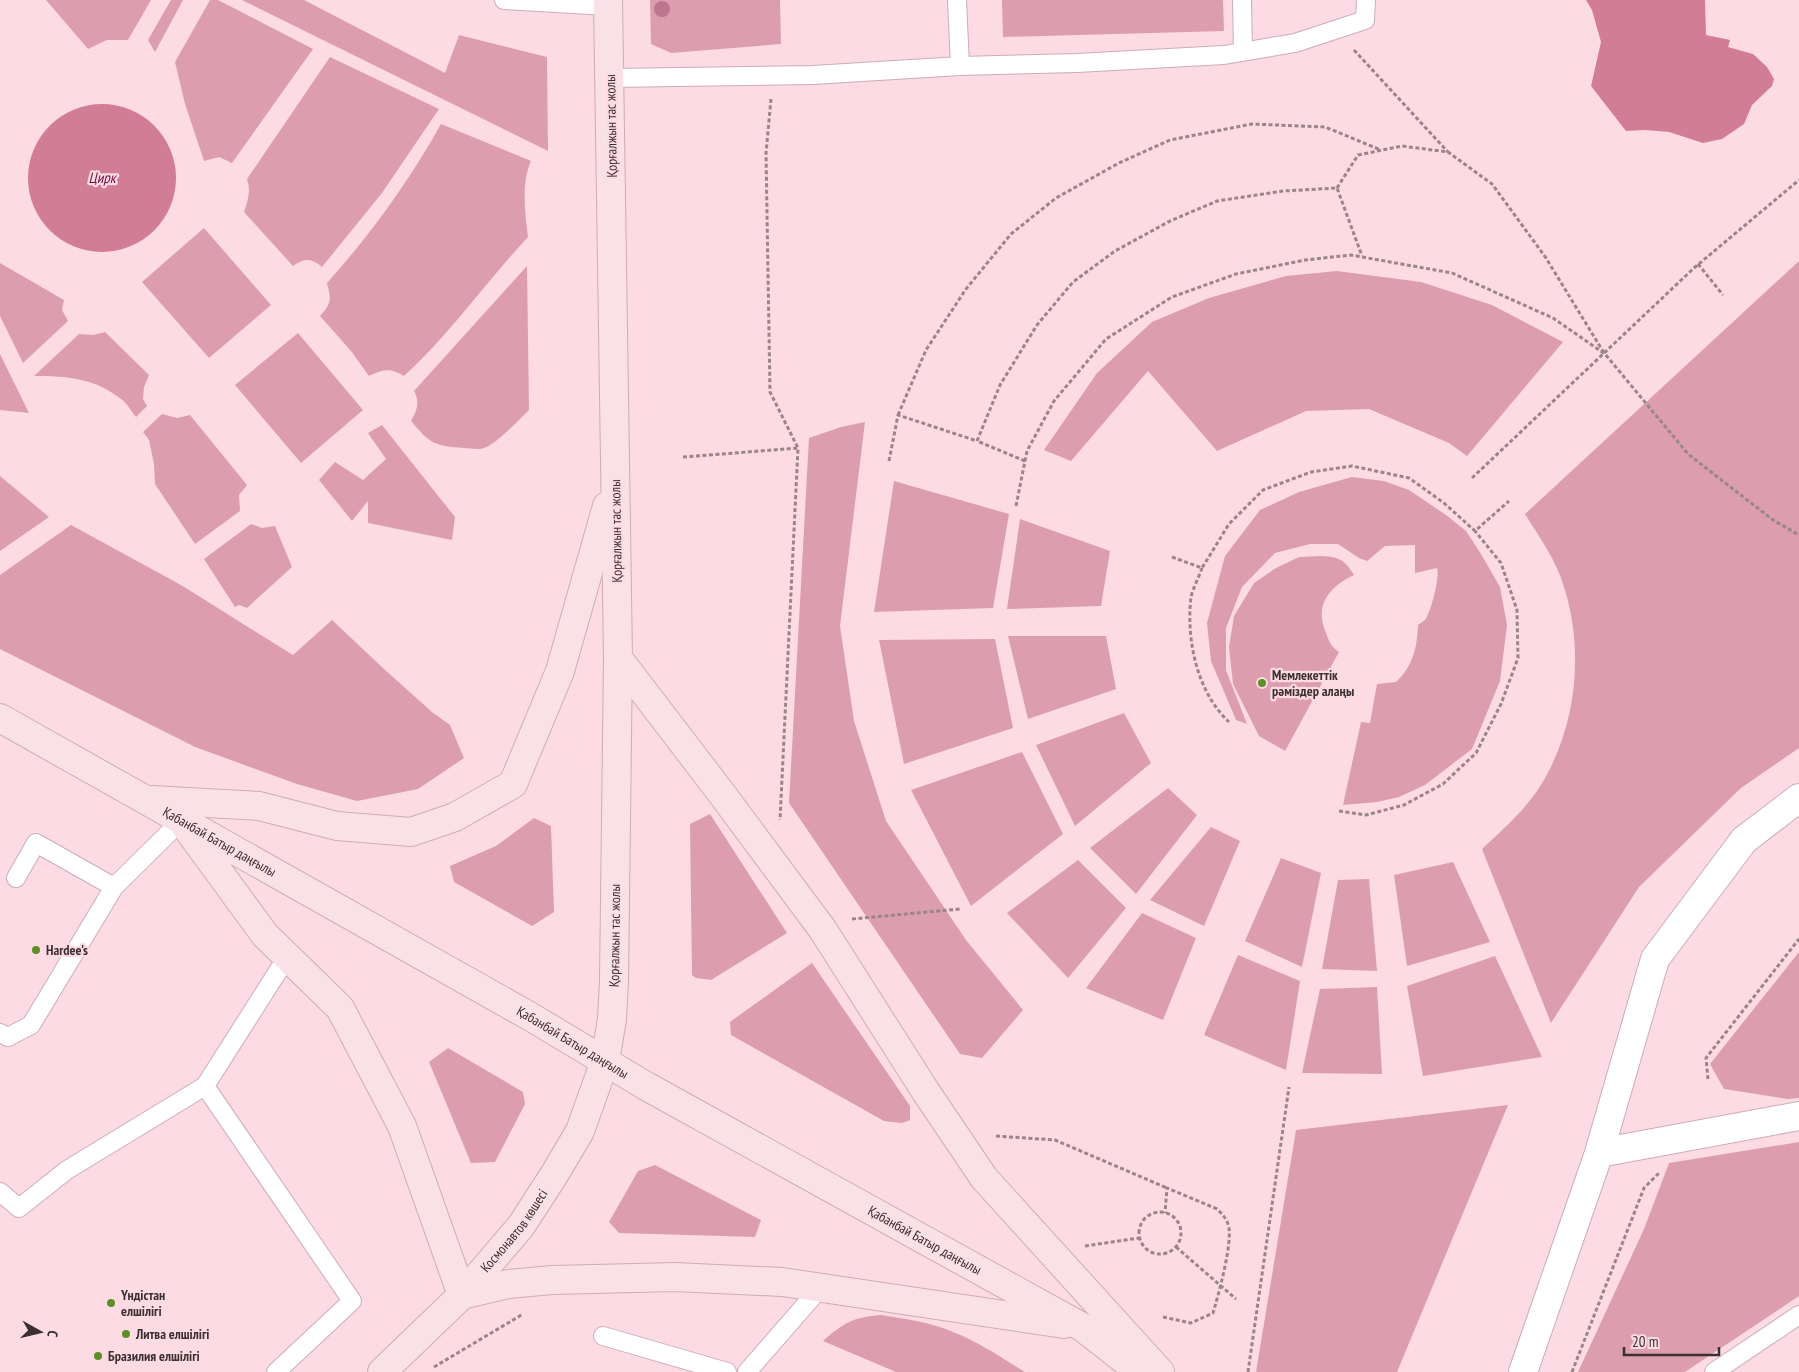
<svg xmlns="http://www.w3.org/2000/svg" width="1799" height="1372" viewBox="0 0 1799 1372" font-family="'PT Sans Narrow',sans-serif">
	<rect width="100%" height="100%" fill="#fddbe4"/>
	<!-- green -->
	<path fill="#dc9eaf" d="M46 0H151L128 40H107L88 49Z
		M171 0H183L155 52 148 40Z
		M210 0H218L313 49 232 163 219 157 204 161 185 104 175 62Z
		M242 0H304L445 73 459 35 547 57 548 151Z
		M650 0H780L781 44 671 53 651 44Z
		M1002 0H1223L1224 31 1003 37Z
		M330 57 439 109 382 193 322 267C311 258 305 258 293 266L244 212C248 200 251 191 247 179Z
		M441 124 531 161C521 183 525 213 528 237 485 283 450 334 404 376 389 368 385 369 369 376L351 351 320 316C332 303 331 299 327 283 371 234 409 181 441 124Z
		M204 228 271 305 209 358 142 282Z
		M1799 261V748L1741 788 1639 887 1551 1023 1482 849C1502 830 1523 812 1539 788 1576 730 1585 653 1564 587 1556 560 1540 538 1525 514Z
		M0 263 64 300 62 310 68 321 23 363 0 316Z
		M527 266 529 410C520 419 495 445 484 448 479 450 470 448 464 448 435 446 430 444 411 421 417 411 420 402 414 391Z
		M1337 271 1421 282 1492 305 1563 342 1467 456 1449 443 1369 409 1306 411 1217 451 1148 371 1071 461 1044 450 1097 373 1152 322 1209 298 1286 276Z
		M105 332 149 375 144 387 143 399 147 406 136 417C131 411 127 403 121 399 94 378 67 376 34 376L79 334 93 335Z
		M298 333 363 410 301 463 235 385Z
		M0 354 29 413 0 410Z
		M162 414 177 418 190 415 247 485 239 495 240 511 195 544 155 484 154 464 149 440 143 432Z
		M865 422 840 626 854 721 886 821 966 940 1023 1010 982 1058 960 1054 789 803 809 438 841 427Z
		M382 425 455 517 452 540 368 523V501L352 521 319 480 335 462 363 480 386 459 368 433Z
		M0 476 49 517 0 551Z
		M1352 477 1384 481 1409 490 1446 515 1466 531 1481 554 1500 587 1507 625 1500 681 1472 749 1425 785 1399 797 1377 802 1343 805 1361 722 1370 723 1377 684 1396 682C1413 666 1417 648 1418 625 1420 623 1423 622 1425 620 1431 612 1440 577 1437 568L1415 573V545L1385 546 1367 561 1359 558 1338 544H1310L1275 553 1242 587 1226 628V670L1247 724 1236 720 1211 661 1207 623 1225 556 1260 510 1299 492Z
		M894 481 1009 514 993 608 874 612Z
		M1020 519 1110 551 1101 606 1007 609Z
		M251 524 262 528 275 526 292 567 247 608 239 605 235 607 204 559Z
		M71 525 181 585 293 655 332 620 384 669 432 712 450 725 464 758 418 789 357 801 297 784 195 747 0 649V575Z
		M1322 556C1339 557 1345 560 1354 575 1329 587 1314 605 1326 633 1329 641 1331 647 1339 652L1285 751 1259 736 1233 684 1229 647 1234 616 1254 583 1276 568 1299 557Z
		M1008 636H1106L1116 689 1028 719Z
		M995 639 1013 728 904 764 879 640Z
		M1124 713 1151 763 1075 826 1036 745Z
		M1022 752 1063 834 971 906 911 790Z
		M1168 788 1197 815 1136 894 1090 848Z
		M710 814 787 933 711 980 696 978 692 975 690 824Z
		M534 818 551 826 554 912 532 926 454 882 450 866 496 846Z
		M1211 827 1240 841 1204 926 1150 900Z
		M1281 858 1321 873 1302 967 1245 941Z
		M1078 860 1126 908 1068 978 1007 913Z
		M1453 862 1490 942 1407 966 1394 875Z
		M1369 879 1377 971 1322 969 1338 880Z
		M1142 913 1196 938 1163 1020 1086 988Z
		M1799 952V1098L1788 1099 1724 1089 1710 1064Z
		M1238 955 1300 981 1286 1070 1204 1035Z
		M1495 956 1542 1057 1423 1076 1407 986Z
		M812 963 910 1106V1120L902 1123 884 1121 731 1035 730 1022Z
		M1377 987 1382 1074 1302 1073 1320 989Z
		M448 1048 523 1092 525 1104 495 1162 471 1163 429 1062Z
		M1508 1105 1397 1372H1256L1296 1130Z
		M1799 1142V1296L1685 1372H1578L1644 1229 1669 1163Z
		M655 1165 761 1220 755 1237 619 1233 609 1222 638 1171Z
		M881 1315C906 1319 930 1322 953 1332 979 1342 1002 1358 1025 1372H896L823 1341C843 1323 854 1317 881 1315Z"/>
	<!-- water -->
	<path fill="#d27d96" d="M1586 0H1705L1706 35 1730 40 1728 47 1753 54 1767 67 1774 79 1772 86 1752 105 1744 124 1722 139 1703 143 1669 132 1645 130 1626 131 1591 86 1601 42 1592 10Z
		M28 178a74 74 0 1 1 148 0a74 74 0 1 1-148 0Z"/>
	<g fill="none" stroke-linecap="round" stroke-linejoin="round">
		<!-- lane casing -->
		<g stroke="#cdacb5" stroke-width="20">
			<path id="lane" d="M504 0 608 6
				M957 0 960 66
				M1242 0 1243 52
				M610 78 813 75 960 66 1077 63 1224 55 1295 43 1365 20 1366 0
				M16 878 36 843 114 887 182 820
				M0 1033 8 1037 31 1025 114 887
				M0 1192 19 1208 67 1170 205 1086
				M603 1336 727 1372
				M276 1372 352 1301 205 1086 287 957
				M747 1372 821 1287
				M1714 1372 1799 1315"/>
		</g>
		<!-- street casing -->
		<g stroke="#cdacb5" stroke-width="30">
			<path id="street" d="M1599 1153 1799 1116
				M1523 1372 1599 1153 1655 959 1744 840 1799 798"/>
		</g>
		<!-- secondary casing -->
		<g stroke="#cdacb5" stroke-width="30">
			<g id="secondary">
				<path d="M618 658 722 794 823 930 926 1092 984 1178 1160 1372"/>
				<path id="s1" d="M0 718 531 1017 646 1086 1082 1327 1140 1372"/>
				<path d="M152 800 259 806 337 826 411 832 455 817 513 784 560 671 607 506"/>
				<path d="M186 827 265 935 340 1008 402 1126 462 1295"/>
				<path d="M462 1295 508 1284 552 1280 675 1277 782 1282 1064 1324"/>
				<path id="s2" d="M382 1372 462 1295 521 1226 554 1175 580 1131 605 1061 612 1019 614 981 618 658 608 0"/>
			</g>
		</g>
		<!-- path -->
		<path stroke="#9b848a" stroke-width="3" stroke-dasharray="4 2.5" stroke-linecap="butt" d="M1354 50 1448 152
			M771 99 766 153 770 392 798 448 780 820
			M1337 188 1358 155 1402 146 1448 152 1492 184 1546 258 1604 353
			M1698 264 1723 295
			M898 415 926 350 966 289 1011 234 1056 198 1119 163 1170 140 1252 124 1325 127 1381 150
			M683 457 798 448
			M889 461 898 415 977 441
			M1025 461 977 441 1000 385 1037 325 1073 282 1115 251 1170 221 1217 201 1283 191 1337 188 1362 256
			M1472 478 1694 268 1799 180
			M1016 506 1027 451 1054 401 1106 339 1172 297 1236 274 1305 260 1351 255 1452 273 1553 318 1605 354 1688 454 1773 520 1799 535
			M1172 557 1202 568 1229 524 1263 490 1311 472 1352 466 1409 478 1444 503 1475 531 1509 501
			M1202 568C1199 577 1193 588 1191 597 1186 640 1197 692 1229 722
			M1339 811 1366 815 1404 805 1443 784 1476 753 1501 704 1518 658 1517 610 1501 563 1475 531
			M852 919 960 909
			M1708 1079 1706 1058 1799 939
			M996 1136 1055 1140 1167 1188
			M1139 1233a21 21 0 1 1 42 0a21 21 0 1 1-42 0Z
			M1085 1246 1139 1238
			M1176 1247 1236 1299
			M1163 1317 1191 1323 1213 1313C1218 1296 1234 1240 1228 1224 1226 1218 1222 1214 1217 1209L1167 1188 1165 1213
			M434 1367 523 1314
			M1248 1372 1289 1087
			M1572 1372 1644 1188 1659 1173"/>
		<!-- lane -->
		<use href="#lane" stroke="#fff" stroke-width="18"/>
		<!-- street -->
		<use href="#street" stroke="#fff" stroke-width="28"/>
		<!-- secondary -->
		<use href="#secondary" stroke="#fae1e8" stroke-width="28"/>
	</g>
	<!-- trees -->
	<circle fill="#bd758f" cx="662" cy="9" r="8"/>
	<!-- markers -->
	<g fill="#5e8f26" stroke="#fddbe4" stroke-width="2">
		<circle cx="1262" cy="683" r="5"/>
		<circle cx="36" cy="950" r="5"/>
		<circle cx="111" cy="1303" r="5"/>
		<circle cx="126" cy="1334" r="5"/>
		<circle cx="98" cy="1356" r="5"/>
	</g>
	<g text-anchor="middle" stroke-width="4.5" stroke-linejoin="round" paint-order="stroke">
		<!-- street labels -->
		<g font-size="14" fill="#3d3033" stroke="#fddbe4">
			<text transform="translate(611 126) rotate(-91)" y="5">Қорғалжын тас жолы</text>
			<text transform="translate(616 531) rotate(-91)" y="5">Қорғалжын тас жолы</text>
			<text dy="5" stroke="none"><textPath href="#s1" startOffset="252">Қабанбай Батыр даңғылы</textPath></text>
			<text dy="5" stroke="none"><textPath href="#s2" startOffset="514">Қорғалжын тас жолы</textPath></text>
			<text dy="5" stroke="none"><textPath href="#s1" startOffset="658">Қабанбай Батыр даңғылы</textPath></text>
			<text dy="5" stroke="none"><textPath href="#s2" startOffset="194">Космонавтов көшесі</textPath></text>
			<text dy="5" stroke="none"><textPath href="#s1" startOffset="1062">Қабанбай Батыр даңғылы</textPath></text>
		</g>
		<!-- poi labels -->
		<g font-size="14" font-weight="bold" fill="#3d3033" stroke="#fddbe4" text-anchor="start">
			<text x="1272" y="680">Мемлекеттік<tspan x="1272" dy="16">рәміздер алаңы</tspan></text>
			<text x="46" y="955">Hardee's</text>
			<text x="121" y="1300">Үндістан<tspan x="121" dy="16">елшілігі</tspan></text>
			<text x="136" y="1339">Литва елшілігі</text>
			<text x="108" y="1361">Бразилия елшілігі</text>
		</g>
		<!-- water labels -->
		<g font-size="15" font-style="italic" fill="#770e3c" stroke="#fddbe4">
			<text x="102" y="183">Цирк</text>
		</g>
	</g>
	<!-- north arrow -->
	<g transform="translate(40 1332) rotate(98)" stroke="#fddbe4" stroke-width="4" paint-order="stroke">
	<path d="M0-4L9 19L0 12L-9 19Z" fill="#3d3033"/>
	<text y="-8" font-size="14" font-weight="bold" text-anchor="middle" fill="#3d3033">С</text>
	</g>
	<!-- scale -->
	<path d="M1624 1347v8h95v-8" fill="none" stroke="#3d3033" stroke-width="2.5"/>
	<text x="1632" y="1347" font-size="15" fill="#3d3033" stroke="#fddbe4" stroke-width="4" paint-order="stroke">20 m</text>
</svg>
